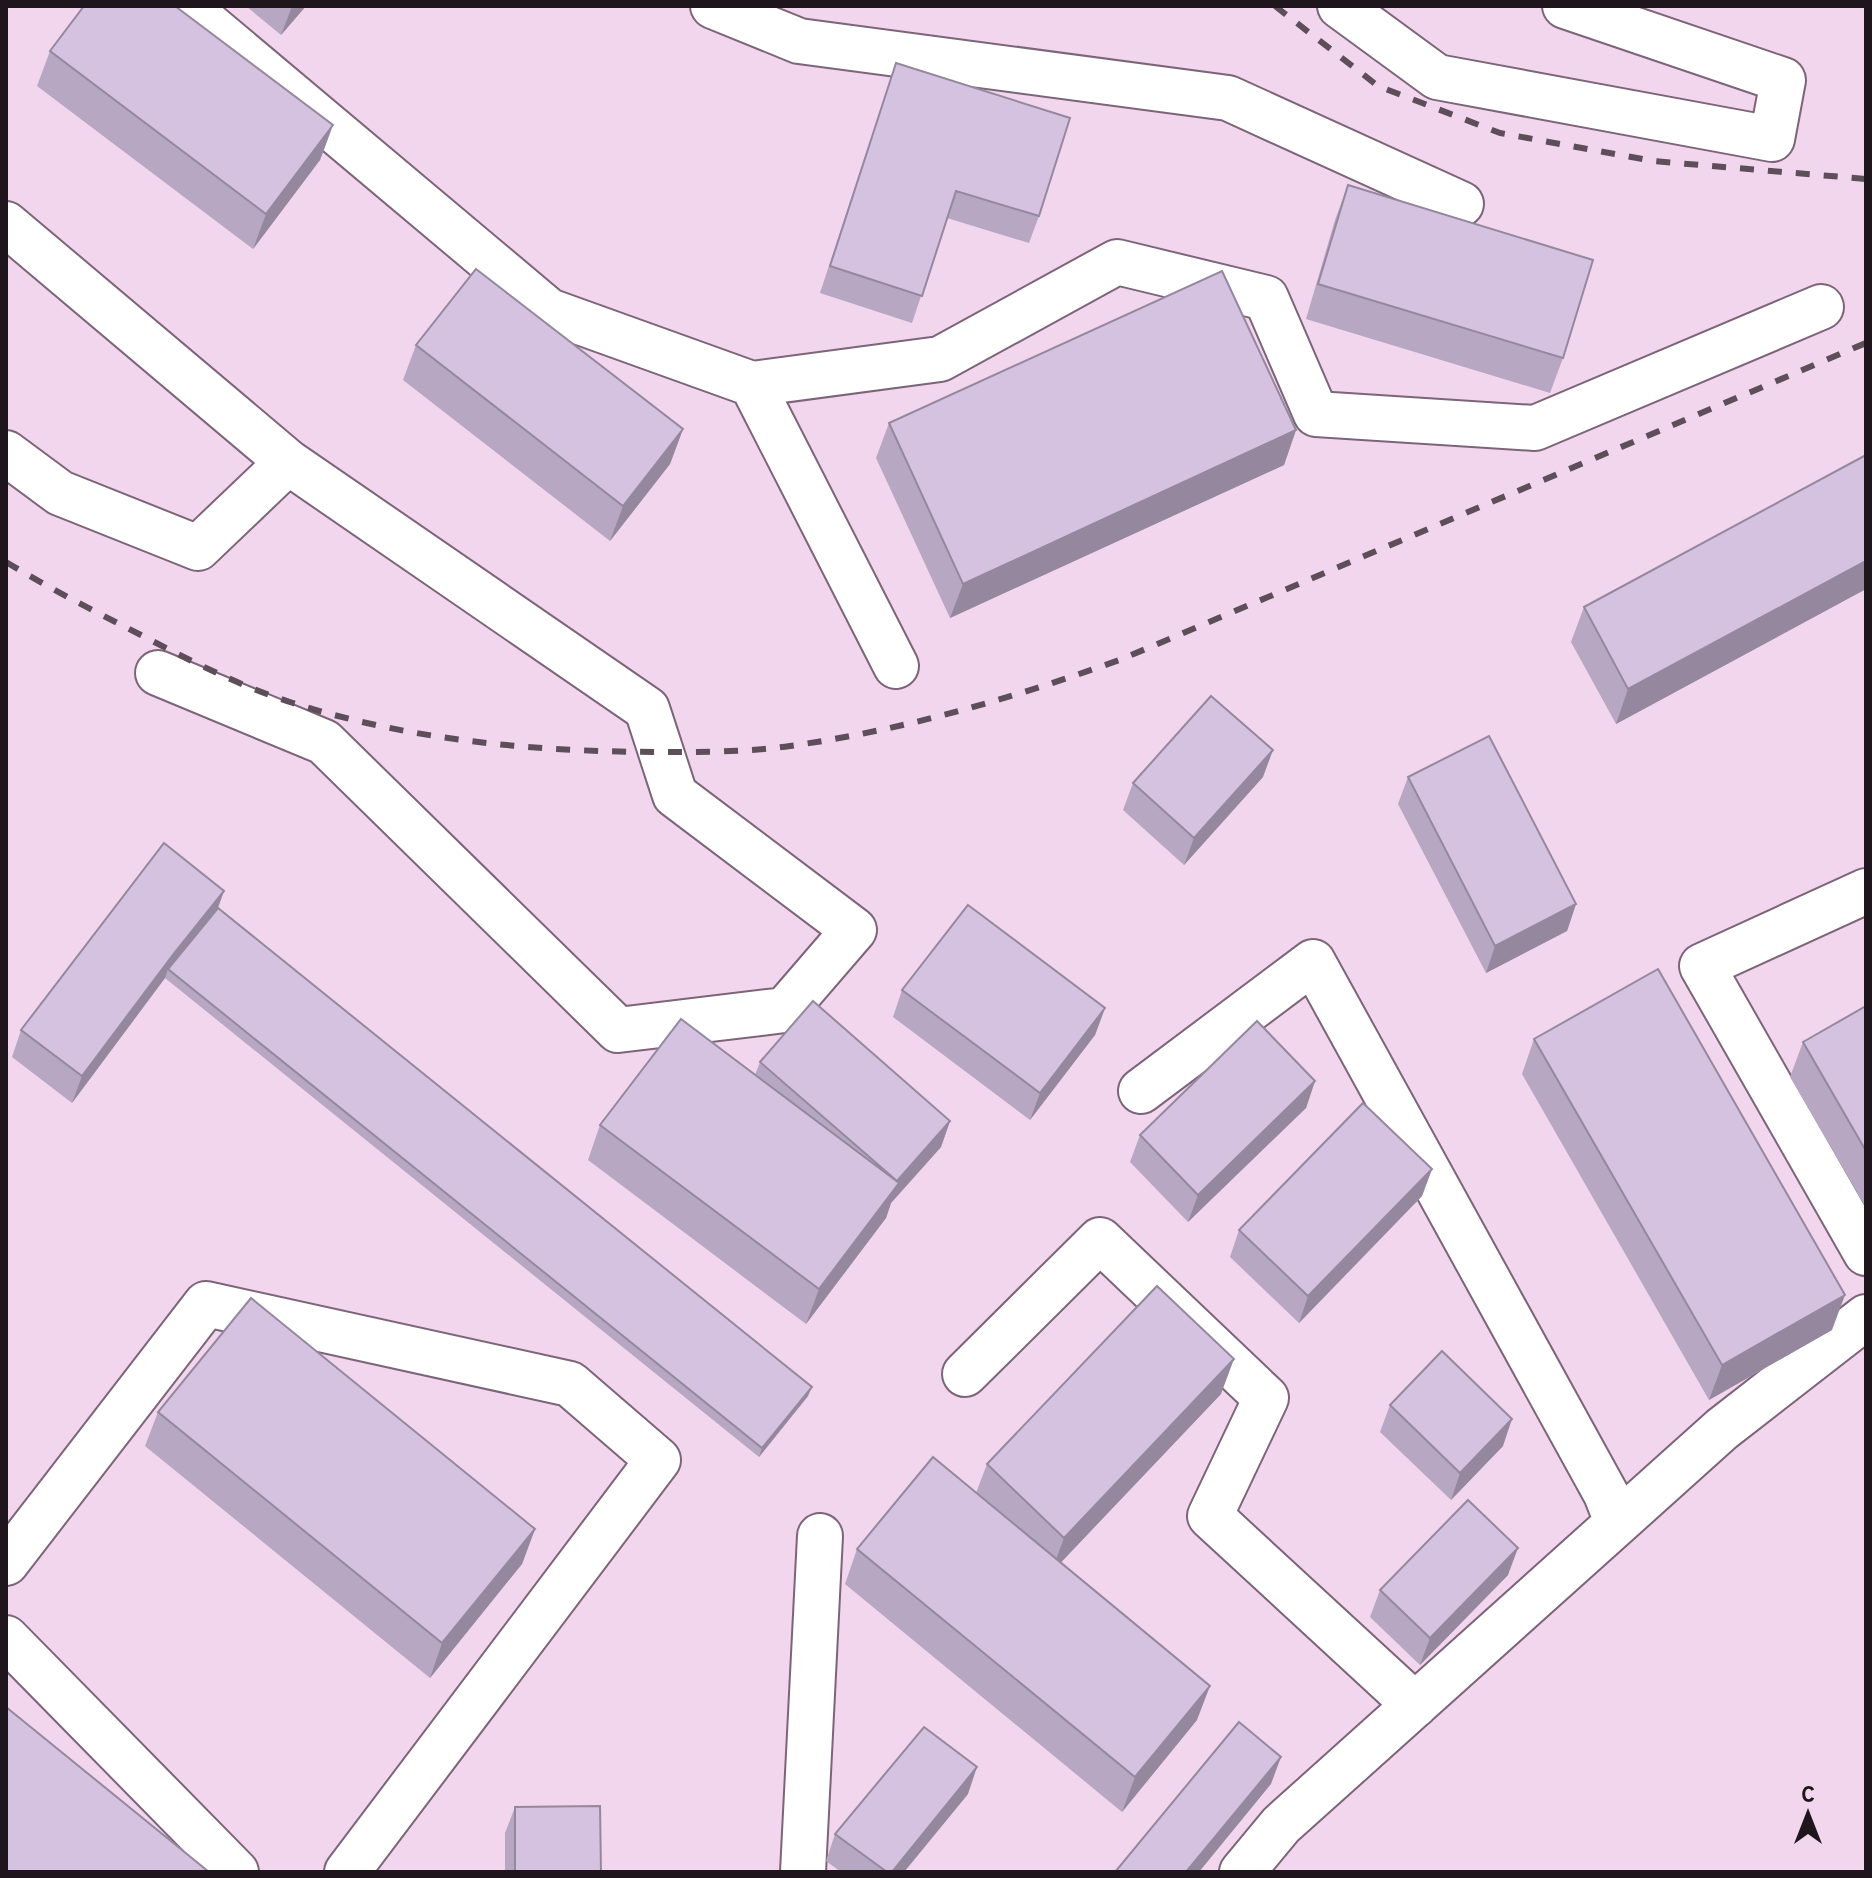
<svg xmlns="http://www.w3.org/2000/svg" width="1872" height="1878" viewBox="0 0 1872 1878" font-family="Overpass,sans-serif">
	<rect width="100%" height="100%" fill="#f1d6ed"/>
	<g fill="none" stroke-linecap="round" stroke-linejoin="round">
		<!-- minor casing -->
		<g stroke="#7c6479" stroke-width="48">
			<path id="minor" d="M186 6 549 311 752 384 940 359 1117 262 1266 298 1316 414 1535 428 1821 307
				M713 6 799 41 1228 98 1461 204
				M1340 6 1437 77 1772 139 1783 80 1565 6
				M6 224 288 462 647 709 675 795 854 930 785 1010 618 1030 324 742 158 673
				M752 384 896 666
				M6 453 60 493 198 548 288 462
				M1866 891 1702 966 1866 1253
				M1141 1091 1313 962 1606 1494 1617 1522
				M965 1374 1100 1240 1266 1398 1210 1516 1415 1705
				M6 1563 206 1304 570 1384 658 1460 347 1872
				M6 1638 236 1872
				M803 1872 820 1536
				M1242 1872 1281 1825 1722 1429 1866 1317"/>
		</g>
		<!-- minor -->
		<use href="#minor" stroke="#fff" stroke-width="44"/>
		<!-- rail -->
		<path stroke="#5d4e5a" stroke-width="6" stroke-dasharray="14 14" stroke-linecap="butt" d="M1275 6 1378 86 1500 133 1653 161 1866 179
			M6 562C49 588 94 611 139 634 189 660 239 686 293 703 412 741 539 752 663 752 705 752 748 752 790 746 904 730 1014 698 1122 659L1866 343"/>
	</g>
	<!-- wall -->
	<path fill="#b7a7c2" d="M246 6H306L281 35Z
		M50 51 333 125 320 160 253 249 37 86Z
		M896 63 1039 216 1029 243 947 218 912 323 820 293Z
		M1348 185 1563 358 1550 393 1306 319 1335 220Z
		M416 345 683 429 670 464 610 541 403 380Z
		M889 423 1296 430 1284 465 950 618 876 458Z
		M1866 455V589L1616 724 1571 642 1584 607Z
		M1263 777 1184 865 1123 810 1133 783Z
		M1408 777 1576 904 1567 931 1486 973 1398 804Z
		M224 891 218 908 808 1396 759 1457 165 978 72 1103 12 1057 21 1030Z
		M902 990 1105 1008 1095 1035 1030 1120 893 1017Z
		M1866 1006V1208L1790 1077 1803 1042Z
		M1534 1039 1832 1330 1709 1400 1522 1074Z
		M760 1062 950 1121 941 1147 891 1203 886 1218 806 1324 588 1160 600 1125 755 1075Z
		M1315 1081 1306 1108 1188 1222 1130 1162 1140 1135Z
		M1432 1169 1422 1196 1299 1323 1230 1257 1239 1230Z
		M1221 1394 1061 1562 1197 1720 1122 1812 845 1584 857 1549 976 1493 987 1464Z
		M1390 1405 1503 1446 1451 1500 1380 1432Z
		M158 1412 535 1529 522 1564 430 1678 145 1446Z
		M1508 1575 1420 1665 1370 1617 1380 1590Z
		M968 1794 904 1872H841L826 1861 835 1834Z
		M515 1807 601 1872H505V1833Z"/>
	<!-- shaded-wall -->
	<path fill="#95889e" d="M293 6H306L281 35 291 9Z
		M333 125 320 160 253 249 266 214Z
		M683 429 670 464 610 541 623 506Z
		M1296 430 1284 465 950 618 963 584Z
		M1866 561V589L1616 724 1628 689Z
		M1273 750 1263 777 1184 865 1194 838Z
		M224 891 214 918 168 969 165 978 72 1103 82 1076 175 952Z
		M1576 904 1567 931 1486 973 1495 946Z
		M1105 1008 1095 1035 1030 1120 1040 1093Z
		M1315 1081 1306 1108 1188 1222 1198 1195Z
		M950 1121 941 1147 891 1203 886 1218 806 1324 819 1289 895 1188 897 1181Z
		M1432 1169 1422 1196 1299 1323 1308 1296Z
		M1845 1295 1832 1330 1709 1400 1722 1365Z
		M1234 1359 1221 1394 1051 1573 1064 1538Z
		M812 1387 808 1396 759 1457 762 1448Z
		M1512 1419 1503 1446 1451 1500 1460 1473Z
		M535 1529 522 1564 430 1678 442 1643Z
		M1518 1548 1508 1575 1420 1665 1430 1638Z
		M1210 1686 1197 1720 1122 1812 1135 1777Z
		M1281 1757 1271 1784 1199 1872H1186Z
		M977 1767 968 1794 904 1872H892Z"/>
	<!-- building -->
	<path fill="#d5c2e1" stroke="#95889e" stroke-width="2" d="M84 6H175L333 125 266 214 50 51Z
		M896 63 1070 118 1039 216 956 191 922 296 830 266Z
		M1348 185 1593 260 1563 358 1318 284Z
		M476 269 683 429 623 506 416 345Z
		M1222 271 1296 430 963 584 889 423Z
		M1866 455V561L1628 689 1584 607Z
		M1211 696 1273 750 1194 838 1133 783Z
		M1489 736 1576 904 1495 946 1408 777Z
		M164 843 224 891 175 952 82 1076 21 1030Z
		M968 905 1105 1008 1040 1093 902 990Z
		M218 908 812 1387 762 1448 168 969Z
		M1658 969 1845 1295 1722 1365 1534 1039Z
		M813 1001 950 1121 897 1181 760 1062Z
		M1866 1006V1151L1803 1042Z
		M681 1019 899 1183 819 1289 600 1125Z
		M1257 1021 1315 1081 1198 1195 1140 1135Z
		M1363 1103 1432 1169 1308 1296 1239 1230Z
		M1157 1286 1234 1359 1064 1538 987 1464Z
		M251 1298 535 1529 442 1643 158 1412Z
		M1442 1351 1512 1419 1460 1473 1390 1405Z
		M933 1457 1210 1686 1135 1777 857 1549Z
		M1468 1500 1518 1548 1430 1638 1380 1590Z
		M6 1707 209 1872H6Z
		M1239 1722 1281 1757 1186 1872H1115Z
		M924 1727 977 1767 892 1872H887L835 1834Z
		M600 1806 601 1872H515V1807Z"/>
	<!-- border -->
	<rect width="1872" height="1878" fill="none" stroke="#1f151d" stroke-width="16"/>
	<!-- north arrow -->
	<g transform="translate(1808 1814)" stroke="#f1d6ed" stroke-width="6" paint-order="stroke">
	<path d="M0-6L14 30L0 20L-14 30Z" fill="#1f151d"/>
	<text y="-12" font-size="22" font-weight="bold" text-anchor="middle" fill="#1f151d">С</text>
	</g>
</svg>
